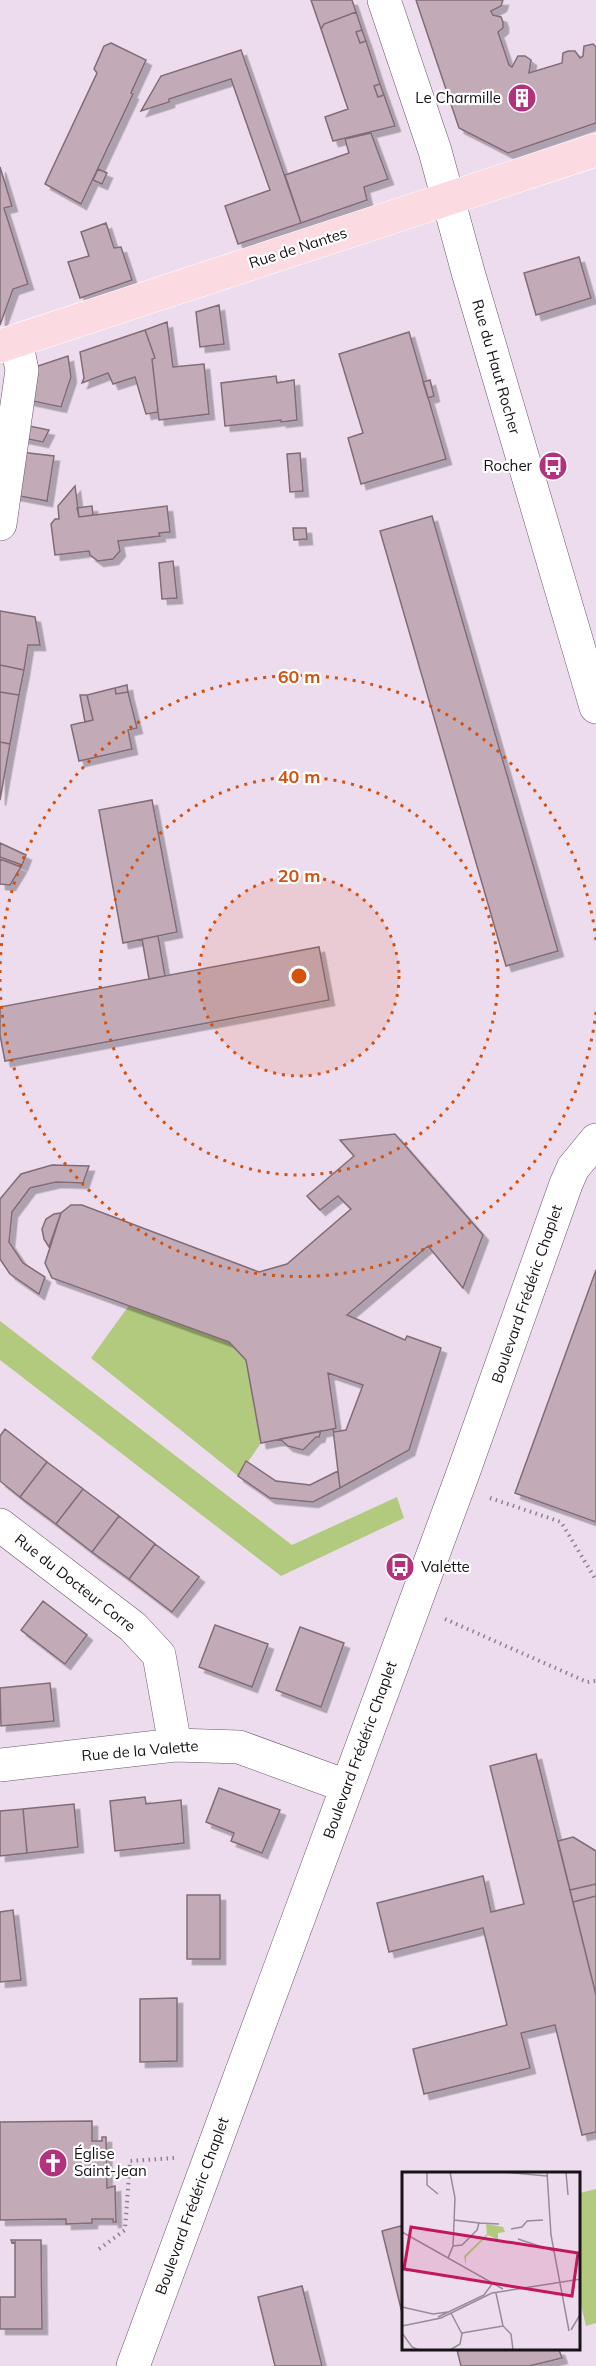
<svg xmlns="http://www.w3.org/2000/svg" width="596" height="2366" viewBox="0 0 596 2366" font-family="Mulish,sans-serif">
	<defs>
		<filter id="shadow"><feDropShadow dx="5.5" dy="5.5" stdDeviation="0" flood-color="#0004"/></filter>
	</defs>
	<rect width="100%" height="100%" fill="#eddcee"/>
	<!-- green -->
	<path fill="#b1ca7d" d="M130 1304 229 1342 246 1360 261 1443 238 1476 91 1358Z
		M0 1321 292 1545 397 1497 404 1518 281 1576 0 1360Z
		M596 2189V2323L586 2326 580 2301V2193Z"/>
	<!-- building -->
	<path fill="#c2abb7" stroke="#816c77" stroke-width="1.5" fill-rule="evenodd" filter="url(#shadow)" d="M311 0H352L356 12 324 24 321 29Z
		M416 0H503L501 6 491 11 493 15 501 17 503 22V28L498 32 509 65 512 67 518 56H525L531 60 529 73 562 63 563 53 568 51H575L580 58 583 56 584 46 593 44 596 47V123L508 153 459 128Z
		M356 12 362 30 356 32 360 43 366 41 380 84 374 86 378 97 384 95 395 126 333 141 325 117 348 109 321 29 324 24Z
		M362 30 366 41 360 43 356 32Z
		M111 43 146 60 131 93 133 94 81 204 45 184 97 73 94 69 104 46Z
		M241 50 301 223 238 244 225 206 270 190 231 79 169 99V102L141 111 161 76Z
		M380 84 384 95 378 97 374 86Z
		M371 133 388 179 364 187 367 200 301 223 285 175 349 153 345 139Z
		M0 167 12 206 4 208 28 284 13 289 0 325Z
		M98 169 107 173 102 184 93 180Z
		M106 223 114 248 121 247 132 280 80 298 68 262 89 256 81 232Z
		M579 257 591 298 536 315 524 273Z
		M219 305 224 344 200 347 196 312Z
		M167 322 173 367 204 364 209 414 159 420 152 359 155 358 145 330Z
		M145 330 155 358 152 359 158 412 146 414 135 377 113 384 108 373 82 383 84 378 80 352Z
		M409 332 446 459 361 484 348 438 363 433 339 354Z
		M68 356 71 377 61 407 28 400 32 368Z
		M276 376 277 383 294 380 297 420 281 422V420L225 426 221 383Z
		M430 380 434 396 428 398 423 382Z
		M24 425 49 430 43 442 23 438Z
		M20 452 54 456 47 501 14 495Z
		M300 453 303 491 290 492 287 454Z
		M75 486 79 517 167 506 170 532 159 533 160 536 118 541 120 551 113 559 98 561 90 555 89 551 55 555 51 524 55 519H59L58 506Z
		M92 506 93 515 79 517 77 508Z
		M432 516 558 951 506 966 380 531Z
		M293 528H306L307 539 294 540Z
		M173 561 177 598 162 599 159 563Z
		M0 611 35 617 40 645H28L24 670 0 665Z
		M0 665 24 670 19 695 0 692Z
		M127 685 128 692 116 694 115 688Z
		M115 688 116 694 128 692 137 728 128 730 132 749 79 761 71 725 93 720 87 695Z
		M0 692 19 695 10 744 0 742Z
		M80 695H87L93 720 85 722Z
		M0 742 10 744 0 800Z
		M152 800 177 932 123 943 99 810Z
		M0 843 26 855 22 865 0 857Z
		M0 859 21 867 10 885 0 884Z
		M158 936 165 976 149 979 142 939Z
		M319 947 329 1000 5 1061 0 1035V1007Z
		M395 1134 483 1235 463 1288 428 1246 347 1315 405 1340 407 1336 441 1348 409 1450 340 1488 333 1429 261 1443 246 1360 229 1342 52 1278 45 1263 61 1213 71 1205H82L259 1272 287 1264 351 1209 338 1196 320 1210 307 1196 354 1156 340 1140ZM328 1373 363 1385 346 1430 334 1432 333 1429 336 1428Z
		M52 1165 89 1166 83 1183 56 1182 30 1188 12 1212 9 1242 23 1263 45 1277 39 1294 10 1274 0 1259V1199L21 1174Z
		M61 1213 49 1247 44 1239 42 1229 46 1219 54 1214Z
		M596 1270V1522L515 1493Z
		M5 1429 47 1462 20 1497 0 1481V1436Z
		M321 1431 319 1437H316L303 1450 288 1446 280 1439Z
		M246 1461 276 1481 310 1485 338 1471 340 1488 313 1502 270 1498 238 1476Z
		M47 1462 83 1489 56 1524 20 1497Z
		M83 1489 119 1516 92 1552 56 1524Z
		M119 1516 155 1544 129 1579 92 1552Z
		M155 1544 199 1577 172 1612 129 1579Z
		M43 1601 87 1635 65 1664 21 1630Z
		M215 1625 268 1644 252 1687 199 1667Z
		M300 1627 344 1643 321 1707 276 1690Z
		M50 1683 54 1721 1 1726 0 1688Z
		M536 1754 596 1995V2132L582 2135 555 2025 521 2033 530 2068 424 2094 413 2049 507 2025 483 1928 389 1952 377 1903 483 1876 491 1912 524 1904 490 1766Z
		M219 1788 280 1810 262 1853 231 1841 234 1833 206 1822Z
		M145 1797 146 1804 181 1800 184 1843 115 1851 110 1801Z
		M74 1804 78 1847 27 1853 23 1809Z
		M23 1809 27 1853 0 1856V1811Z
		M573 1837 596 1851V1884L570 1890 558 1841Z
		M596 1884V1896L573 1902 570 1890Z
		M187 1895H220V1959H187Z
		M596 1896V1995L573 1902Z
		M13 1910 21 1980 0 1982V1912Z
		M177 1998V2061L140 2062V1999Z
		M92 2121V2141H102V2137H106L107 2188 115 2186 116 2222H113V2219H92V2223L66 2224V2219L0 2220V2122Z
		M404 2225V2321L382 2231Z
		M11 2240H41L42 2329H0V2297H15V2242L12 2243Z
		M302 2286 322 2366H275L258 2297Z
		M457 2350H559L562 2358 529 2366H461Z"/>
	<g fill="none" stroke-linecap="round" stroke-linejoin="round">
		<!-- minor casing -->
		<g stroke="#675867" stroke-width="34">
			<path id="minor" d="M384 0 435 151 468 272 596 707
				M0 524 22 370 16 341
				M0 1525 133 1627 159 1655 175 1745
				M0 1765 175 1745 239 1747 346 1786
				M133 2366 462 1476 566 1184 573 1168 596 1140"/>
		</g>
		<!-- major casing -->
		<g stroke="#fff" stroke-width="34">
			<path id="major" d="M0 346 596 150"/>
		</g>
		<!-- path -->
		<path stroke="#8e828f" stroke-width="4" stroke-dasharray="1.5 4.5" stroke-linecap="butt" d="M490 1498 561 1522 596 1580
			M445 1619 587 1682 596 1681
			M99 2249 125 2230 130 2161 174 2158"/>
		<!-- minor -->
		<use href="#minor" stroke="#fff" stroke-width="33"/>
		<!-- major -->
		<use href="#major" stroke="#fbdae2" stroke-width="33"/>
	</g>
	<!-- distance rings -->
	<circle cx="299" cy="976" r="100" fill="#d3520d" fill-opacity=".12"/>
	<g fill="none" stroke="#d3520d" stroke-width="3" stroke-dasharray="3 6">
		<circle cx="299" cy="976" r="100"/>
		<circle cx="299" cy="976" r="199"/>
		<path d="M596 1012A299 299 0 0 1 0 979M0 973A299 299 0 0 1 596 940"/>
	</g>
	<!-- icons -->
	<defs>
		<g id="building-disc" transform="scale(1.5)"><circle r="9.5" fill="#b3327e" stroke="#fff"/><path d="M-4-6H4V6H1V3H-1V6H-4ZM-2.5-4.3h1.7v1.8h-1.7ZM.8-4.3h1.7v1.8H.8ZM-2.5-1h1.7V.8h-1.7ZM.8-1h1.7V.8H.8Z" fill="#fff"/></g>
		<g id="bus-disc" transform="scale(1.5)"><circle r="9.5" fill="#b3327e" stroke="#fff"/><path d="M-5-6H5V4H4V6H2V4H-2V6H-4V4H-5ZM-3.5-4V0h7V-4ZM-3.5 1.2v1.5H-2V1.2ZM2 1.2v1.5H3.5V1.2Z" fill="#fff"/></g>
		<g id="church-disc" transform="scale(1.5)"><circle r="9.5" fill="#b3327e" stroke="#fff"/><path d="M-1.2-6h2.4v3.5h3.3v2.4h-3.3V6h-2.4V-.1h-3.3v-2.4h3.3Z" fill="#fff"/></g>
	</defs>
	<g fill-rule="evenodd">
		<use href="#building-disc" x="522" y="98"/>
		<use href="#bus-disc" x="553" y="466"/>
		<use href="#bus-disc" x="400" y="1567"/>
		<use href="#church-disc" x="53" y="2163"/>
	</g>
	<g text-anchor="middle" stroke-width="4.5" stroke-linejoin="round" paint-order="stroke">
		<!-- poi labels -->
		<g font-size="15" fill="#181218" stroke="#fff" text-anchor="end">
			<text x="501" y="103">Le Charmille</text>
			<text x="532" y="471">Rocher</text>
			<text x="421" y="1572" text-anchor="start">Valette</text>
			<text x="74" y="2159" text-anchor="start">Église<tspan x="74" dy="17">Saint-Jean</tspan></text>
		</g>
		<!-- street labels -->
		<g font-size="15" fill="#181218" stroke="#fff">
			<text transform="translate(298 248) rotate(-18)" y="5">Rue de Nantes</text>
			<text transform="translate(496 367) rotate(74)" y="5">Rue du Haut Rocher</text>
			<text transform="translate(527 1294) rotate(-71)" y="5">Boulevard Frédéric Chaplet</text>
			<text transform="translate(75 1583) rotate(38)" y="5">Rue du Docteur Corre</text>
			<text transform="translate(360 1750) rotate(-70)" y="5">Boulevard Frédéric Chaplet</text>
			<text transform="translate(140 1751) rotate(-5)" y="5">Rue de la Valette</text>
			<text transform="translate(192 2206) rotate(-70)" y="5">Boulevard Frédéric Chaplet</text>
		</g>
	</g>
	<!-- overview -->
	<g transform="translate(402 2172)">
		<rect width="178" height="178" fill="#eddcee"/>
		<path d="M84 52 101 55 103 60 96 61V68L86 63 64 85V93L62 84 85 62Z" fill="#b1ca7d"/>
		<path fill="none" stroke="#988b98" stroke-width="1.5" d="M25 0V13L36 22M101 0 145 4M145 0 149 63 167 159M164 0 166 23M77 51 97 52M109 57 120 55 125 49 141 48M0 60 101 117M116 67 152 79M51 74 60 73 75 58 77 51 52 48M46 86 51 74 53 26 48 0M94 121 101 154 109 162 111 178M0 135 31 142 46 140M36 145 82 123 90 112M0 154 39 146 90 121 179 107M169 158 179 141M0 161 10 175 17 178M60 161 101 154M48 178 58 172 60 162 49 141"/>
		<path fill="#c2185b" fill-opacity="0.15" stroke="#c2185b" stroke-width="3" d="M9 55 176 81 170 124 2 97Z"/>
		<rect width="178" height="178" fill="none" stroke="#181218" stroke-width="3"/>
	</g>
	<circle cx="299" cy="976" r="9" fill="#d3520d" stroke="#fff" stroke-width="3"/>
	<g font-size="18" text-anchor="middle" font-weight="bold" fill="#d3520d" stroke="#fff" stroke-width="4.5" stroke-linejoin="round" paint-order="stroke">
		<text x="299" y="683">60 m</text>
		<text x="299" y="783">40 m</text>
		<text x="299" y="882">20 m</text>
	</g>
</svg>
